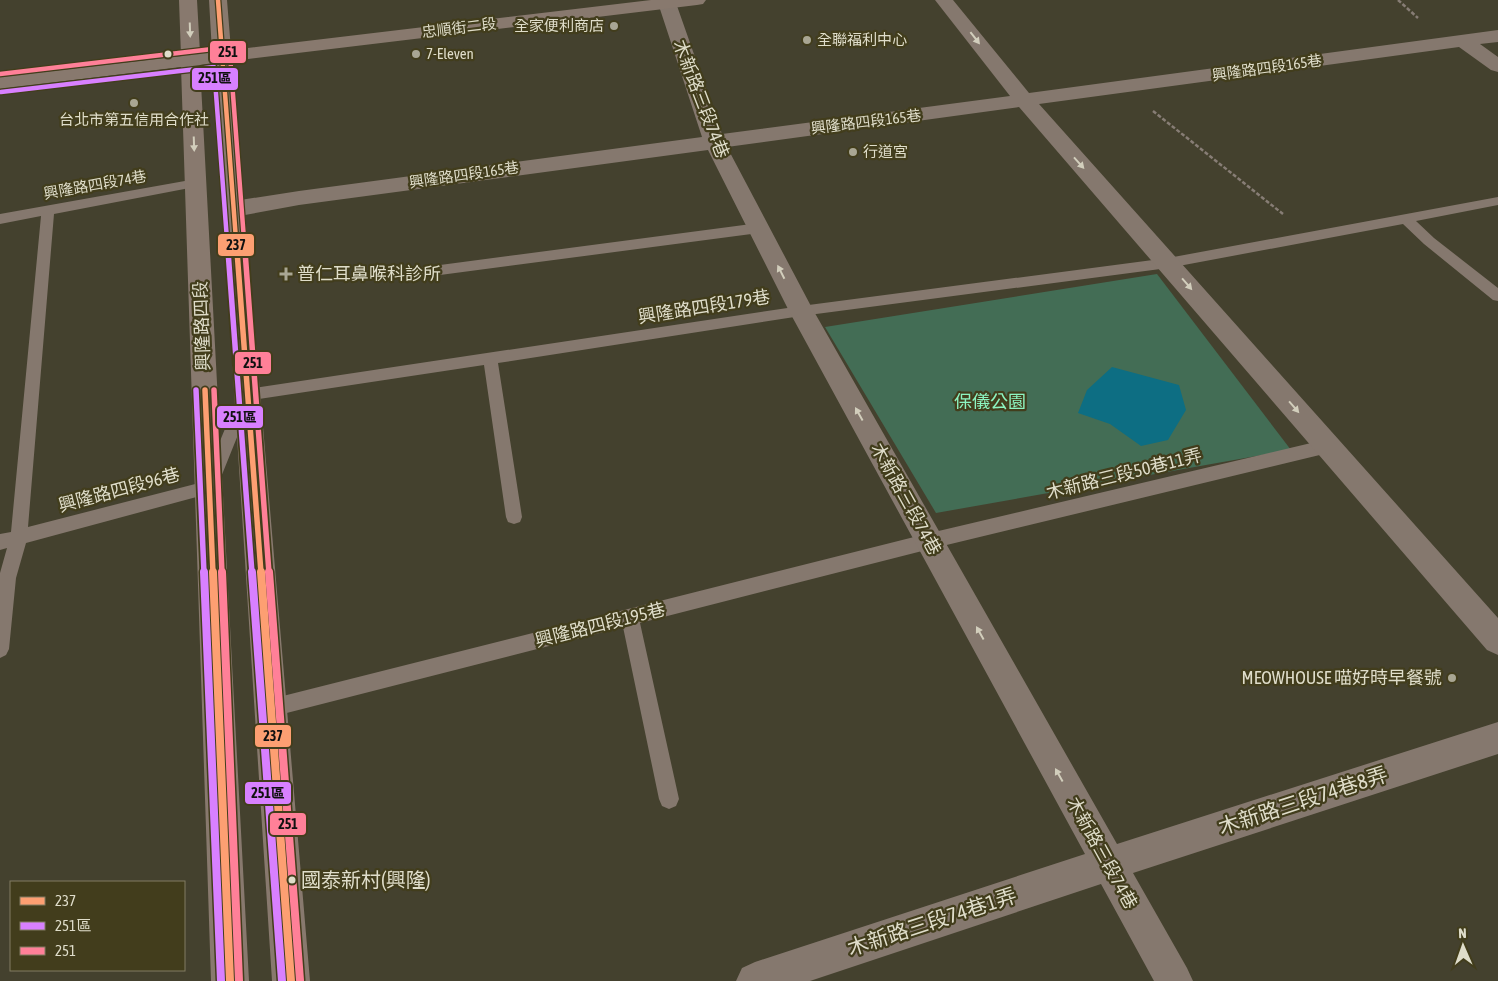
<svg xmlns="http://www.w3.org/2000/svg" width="1498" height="981" viewBox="0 0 1498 981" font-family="'Asap Condensed','Noto Sans TC',sans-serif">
	<rect width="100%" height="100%" fill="#44412e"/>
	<!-- green -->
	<path fill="#436d55" d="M1157 274 1291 450 936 513 825 327Z"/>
	<!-- water -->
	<path fill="#0d6e83" d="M1112 367 1179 385 1186 410 1168 440 1141 446 1110 424 1078 413 1087 390Z"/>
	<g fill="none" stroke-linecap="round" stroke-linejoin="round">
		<!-- path -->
		<path stroke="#877d75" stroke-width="2.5" stroke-dasharray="4 2" stroke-linecap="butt" d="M1398 0 1418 18
			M1153 111 1283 214"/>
		<!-- lane -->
		<path fill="#85786e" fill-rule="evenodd" d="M196 179 202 183 200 186 54 214 28 527 203 482 239 395 242 391 247 389 801 306 1168 258 1498 197V205L1416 221 1434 238 1498 288V301L1493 300 1424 244 1403 224 1168 268 801 316 498 363 522 517 520 522 514 524 508 522 506 517 484 365 252 400 215 492 26 543 16 578 9 649 6 655 0 658V573L7 548 0 550V534L11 532 41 216 0 224V214Z
			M759 223 764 225 766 228 764 231 759 233 425 277 420 276 418 272 420 268 425 267Z
			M1328 439 1334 441 1336 446 1334 451 1328 453 930 549 640 623 679 799 676 806 669 809 662 806 659 799 623 627 271 717 264 715 262 708 264 701 271 699 930 533Z"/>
		<!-- street -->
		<path fill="#85786e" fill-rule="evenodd" d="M660 0H674L676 3 722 134 1010 96 935 0H953L1029 93 1498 30V42L1480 44 1498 57V72L1491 70 1459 47 1039 104 1498 618V655L1487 650 1019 107 727 147 812 308 1117 844 1498 722V754L1133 873 1187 968 1193 981H1154L1101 884 810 981H736L742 968 755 962 1085 854 789 311 708 150 299 205 234 217 226 214 223 209 226 204 234 201 299 191 702 137 658 3Z"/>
		<!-- secondary -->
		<path fill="#88796e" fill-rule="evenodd" d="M179 0H197L200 53 212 52 209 0H227L231 50 651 0H706L703 4 697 5 232 61 310 981H272L213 63 200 65 249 981H211L181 67 0 89V77L181 56Z"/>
		<!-- bus-1-far2 casing -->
		<g stroke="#423d1c" stroke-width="7">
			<path id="bus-1-far2" d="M218 0 237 253"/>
		</g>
		<!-- bus-1-far1 casing -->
		<g stroke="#423d1c" stroke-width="9">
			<path id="bus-1-far1" d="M237 251 261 573
				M205 390 213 573"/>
		</g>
		<!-- bus-1 casing -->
		<g stroke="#423d1c" stroke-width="11">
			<path id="bus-1" d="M213 572 230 981
				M261 572 291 981"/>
		</g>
		<!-- bus-2-far2 casing -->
		<g stroke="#423d1c" stroke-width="7">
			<path id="bus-2-far2" d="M1 92 214 67 228 253"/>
		</g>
		<!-- bus-2-far1 casing -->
		<g stroke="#423d1c" stroke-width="9">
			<path id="bus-2-far1" d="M228 251 252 573
				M196 390 204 573"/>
		</g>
		<!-- bus-2 casing -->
		<g stroke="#423d1c" stroke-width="11">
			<path id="bus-2" d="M204 572 221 981
				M252 572 282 981"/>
		</g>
		<!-- bus-3-far2 casing -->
		<g stroke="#423d1c" stroke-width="7">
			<path id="bus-3-far2" d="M0 74 221 48 227 50 230 55 245 253"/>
		</g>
		<!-- bus-3-far1 casing -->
		<g stroke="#423d1c" stroke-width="9">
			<path id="bus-3-far1" d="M245 251 269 573
				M214 390 222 573"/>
		</g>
		<!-- bus-3 casing -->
		<g stroke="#423d1c" stroke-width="11">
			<path id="bus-3" d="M222 572 239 981
				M269 572 300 980"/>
		</g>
		<!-- bus-1-far2 -->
		<use href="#bus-1-far2" stroke="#fd9f72" stroke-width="4.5"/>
		<!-- bus-1-far1 -->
		<use href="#bus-1-far1" stroke="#fd9f72" stroke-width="5.5"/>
		<!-- bus-1 -->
		<use href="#bus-1" stroke="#fd9f72" stroke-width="8"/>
		<!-- bus-2-far2 -->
		<use href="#bus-2-far2" stroke="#d880ff" stroke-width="4.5"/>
		<!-- bus-2-far1 -->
		<use href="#bus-2-far1" stroke="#d880ff" stroke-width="5.5"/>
		<!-- bus-2 -->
		<use href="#bus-2" stroke="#d880ff" stroke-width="8"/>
		<!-- bus-3-far2 -->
		<use href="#bus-3-far2" stroke="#ff8098" stroke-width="4.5"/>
		<!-- bus-3-far1 -->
		<use href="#bus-3-far1" stroke="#ff8098" stroke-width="5.5"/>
		<!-- bus-3 -->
		<use href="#bus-3" stroke="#ff8098" stroke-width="8"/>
	</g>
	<!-- one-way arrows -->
	<defs><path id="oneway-solid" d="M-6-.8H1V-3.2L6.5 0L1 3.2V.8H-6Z" transform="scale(1.25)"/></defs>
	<g fill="#d2cebc">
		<use href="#oneway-solid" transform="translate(190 30) rotate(88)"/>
		<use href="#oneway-solid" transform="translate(975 38) rotate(52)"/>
		<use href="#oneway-solid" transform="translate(194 144) rotate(88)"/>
		<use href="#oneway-solid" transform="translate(1079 163) rotate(48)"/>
		<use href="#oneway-solid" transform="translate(781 272) rotate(-117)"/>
		<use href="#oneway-solid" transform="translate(1187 284) rotate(49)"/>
		<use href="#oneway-solid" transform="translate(1294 407) rotate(49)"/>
		<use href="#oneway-solid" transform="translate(859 414) rotate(-119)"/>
		<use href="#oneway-solid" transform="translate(980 633) rotate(-119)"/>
		<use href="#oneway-solid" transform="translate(1059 775) rotate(-119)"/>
	</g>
	<!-- markers -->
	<g fill="#a9a693" stroke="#423d1c" stroke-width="2">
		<circle cx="614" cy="26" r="5"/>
		<circle cx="807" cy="40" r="5"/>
		<circle cx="416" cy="54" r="5"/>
		<circle cx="134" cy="103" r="5"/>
		<circle cx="853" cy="152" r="5"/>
		<path d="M283.5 266.5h5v5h5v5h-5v5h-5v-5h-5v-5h5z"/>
		<circle cx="1452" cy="678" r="5"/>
	</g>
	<g fill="#dfddca" stroke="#423d1c" stroke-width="2">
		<circle cx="168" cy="54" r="4.5"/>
		<circle cx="292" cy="880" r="4.5"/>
	</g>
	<g text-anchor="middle" stroke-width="4.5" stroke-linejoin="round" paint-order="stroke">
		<!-- far-poi labels -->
		<g font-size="15" fill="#dfddca" stroke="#423d1c" text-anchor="start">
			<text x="604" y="31" text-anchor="end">全家便利商店</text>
			<text x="817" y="45">全聯福利中心</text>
			<text x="426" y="59">7-Eleven</text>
			<text x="134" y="125" text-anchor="middle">台北市第五信用合作社</text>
			<text x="863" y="157">行道宮</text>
		</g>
		<!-- far-street labels -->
		<g font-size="15" fill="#dfddca" stroke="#423d1c">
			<text transform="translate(459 28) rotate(-7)" y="5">忠順街二段</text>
			<text transform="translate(1267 68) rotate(-8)" y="5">興隆路四段165巷</text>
			<text transform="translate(866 122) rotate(-7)" y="5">興隆路四段165巷</text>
			<text transform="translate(464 175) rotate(-8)" y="5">興隆路四段165巷</text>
			<text transform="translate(95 185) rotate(-10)" y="5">興隆路四段74巷</text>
		</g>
		<!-- street labels -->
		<g font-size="18" fill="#dfddca" stroke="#423d1c">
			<text transform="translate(701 99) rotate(69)" y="6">木新路三段74巷</text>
			<text transform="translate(704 307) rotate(-9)" y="6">興隆路四段179巷</text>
			<text transform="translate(202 326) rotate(-92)" y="6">興隆路四段</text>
			<text transform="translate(1124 474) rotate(-14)" y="6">木新路三段50巷11弄</text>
			<text transform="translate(119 490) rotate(-15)" y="6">興隆路四段96巷</text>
			<text transform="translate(906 499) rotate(61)" y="6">木新路三段74巷</text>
			<text transform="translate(600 625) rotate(-14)" y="6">興隆路四段195巷</text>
			<text transform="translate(1102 853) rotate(61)" y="6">木新路三段74巷</text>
		</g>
		<!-- poi labels -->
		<g font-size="18" fill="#dfddca" stroke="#423d1c" text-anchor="start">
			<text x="297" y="280">普仁耳鼻喉科診所</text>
			<text x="1442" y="684" text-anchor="end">MEOWHOUSE 喵好時早餐號</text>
		</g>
		<!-- park labels -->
		<g font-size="18" fill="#8cf4c1" stroke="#423d1c">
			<text x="990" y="408">保儀公園</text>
		</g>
		<!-- near-bus labels -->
		<g font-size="20" fill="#dfddca" stroke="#423d1c" text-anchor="start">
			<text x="301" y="887">國泰新村(興隆)</text>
		</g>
		<!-- near-street labels -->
		<g font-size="21" fill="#dfddca" stroke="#423d1c">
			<text transform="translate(1303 801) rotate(-18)" y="7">木新路三段74巷8弄</text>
			<text transform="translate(932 922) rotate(-18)" y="7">木新路三段74巷1弄</text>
		</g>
	</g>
	<g stroke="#423d1c" stroke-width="2">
		<rect x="209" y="40" width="38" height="24" rx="5" fill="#ff8098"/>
		<rect x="191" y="67" width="48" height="24" rx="5" fill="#d880ff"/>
		<rect x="217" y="233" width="38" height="24" rx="5" fill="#fd9f72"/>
		<rect x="234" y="351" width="38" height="24" rx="5" fill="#ff8098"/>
		<rect x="216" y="405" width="48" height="24" rx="5" fill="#d880ff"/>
		<rect x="254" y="724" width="38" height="24" rx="5" fill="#fd9f72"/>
		<rect x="244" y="781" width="48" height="24" rx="5" fill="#d880ff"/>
		<rect x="269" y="812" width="38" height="24" rx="5" fill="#ff8098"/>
	</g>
	<g font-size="14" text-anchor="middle" font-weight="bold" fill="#111">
		<text x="228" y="57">251</text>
		<text x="215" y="83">251區</text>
		<text x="236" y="250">237</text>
		<text x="253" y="368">251</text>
		<text x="240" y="422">251區</text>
		<text x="273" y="741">237</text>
		<text x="268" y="798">251區</text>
		<text x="288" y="829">251</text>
	</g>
	<!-- legend -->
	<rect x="10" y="881" width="175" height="90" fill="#423d1c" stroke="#817d62"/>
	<rect x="20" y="897" width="25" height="8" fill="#fd9f72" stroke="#817d62"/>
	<text x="55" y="906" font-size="15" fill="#dfddca">237</text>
	<rect x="20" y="922" width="25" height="8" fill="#d880ff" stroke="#817d62"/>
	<text x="55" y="931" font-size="15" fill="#dfddca">251區</text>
	<rect x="20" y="947" width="25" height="8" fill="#ff8098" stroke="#817d62"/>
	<text x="55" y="956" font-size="15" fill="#dfddca">251</text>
	<!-- north arrow -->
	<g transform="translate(1463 946) rotate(358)" stroke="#423d1c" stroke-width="4" paint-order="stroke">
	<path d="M0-4L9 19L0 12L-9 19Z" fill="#dfddca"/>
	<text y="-8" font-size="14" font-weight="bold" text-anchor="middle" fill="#dfddca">N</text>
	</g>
</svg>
